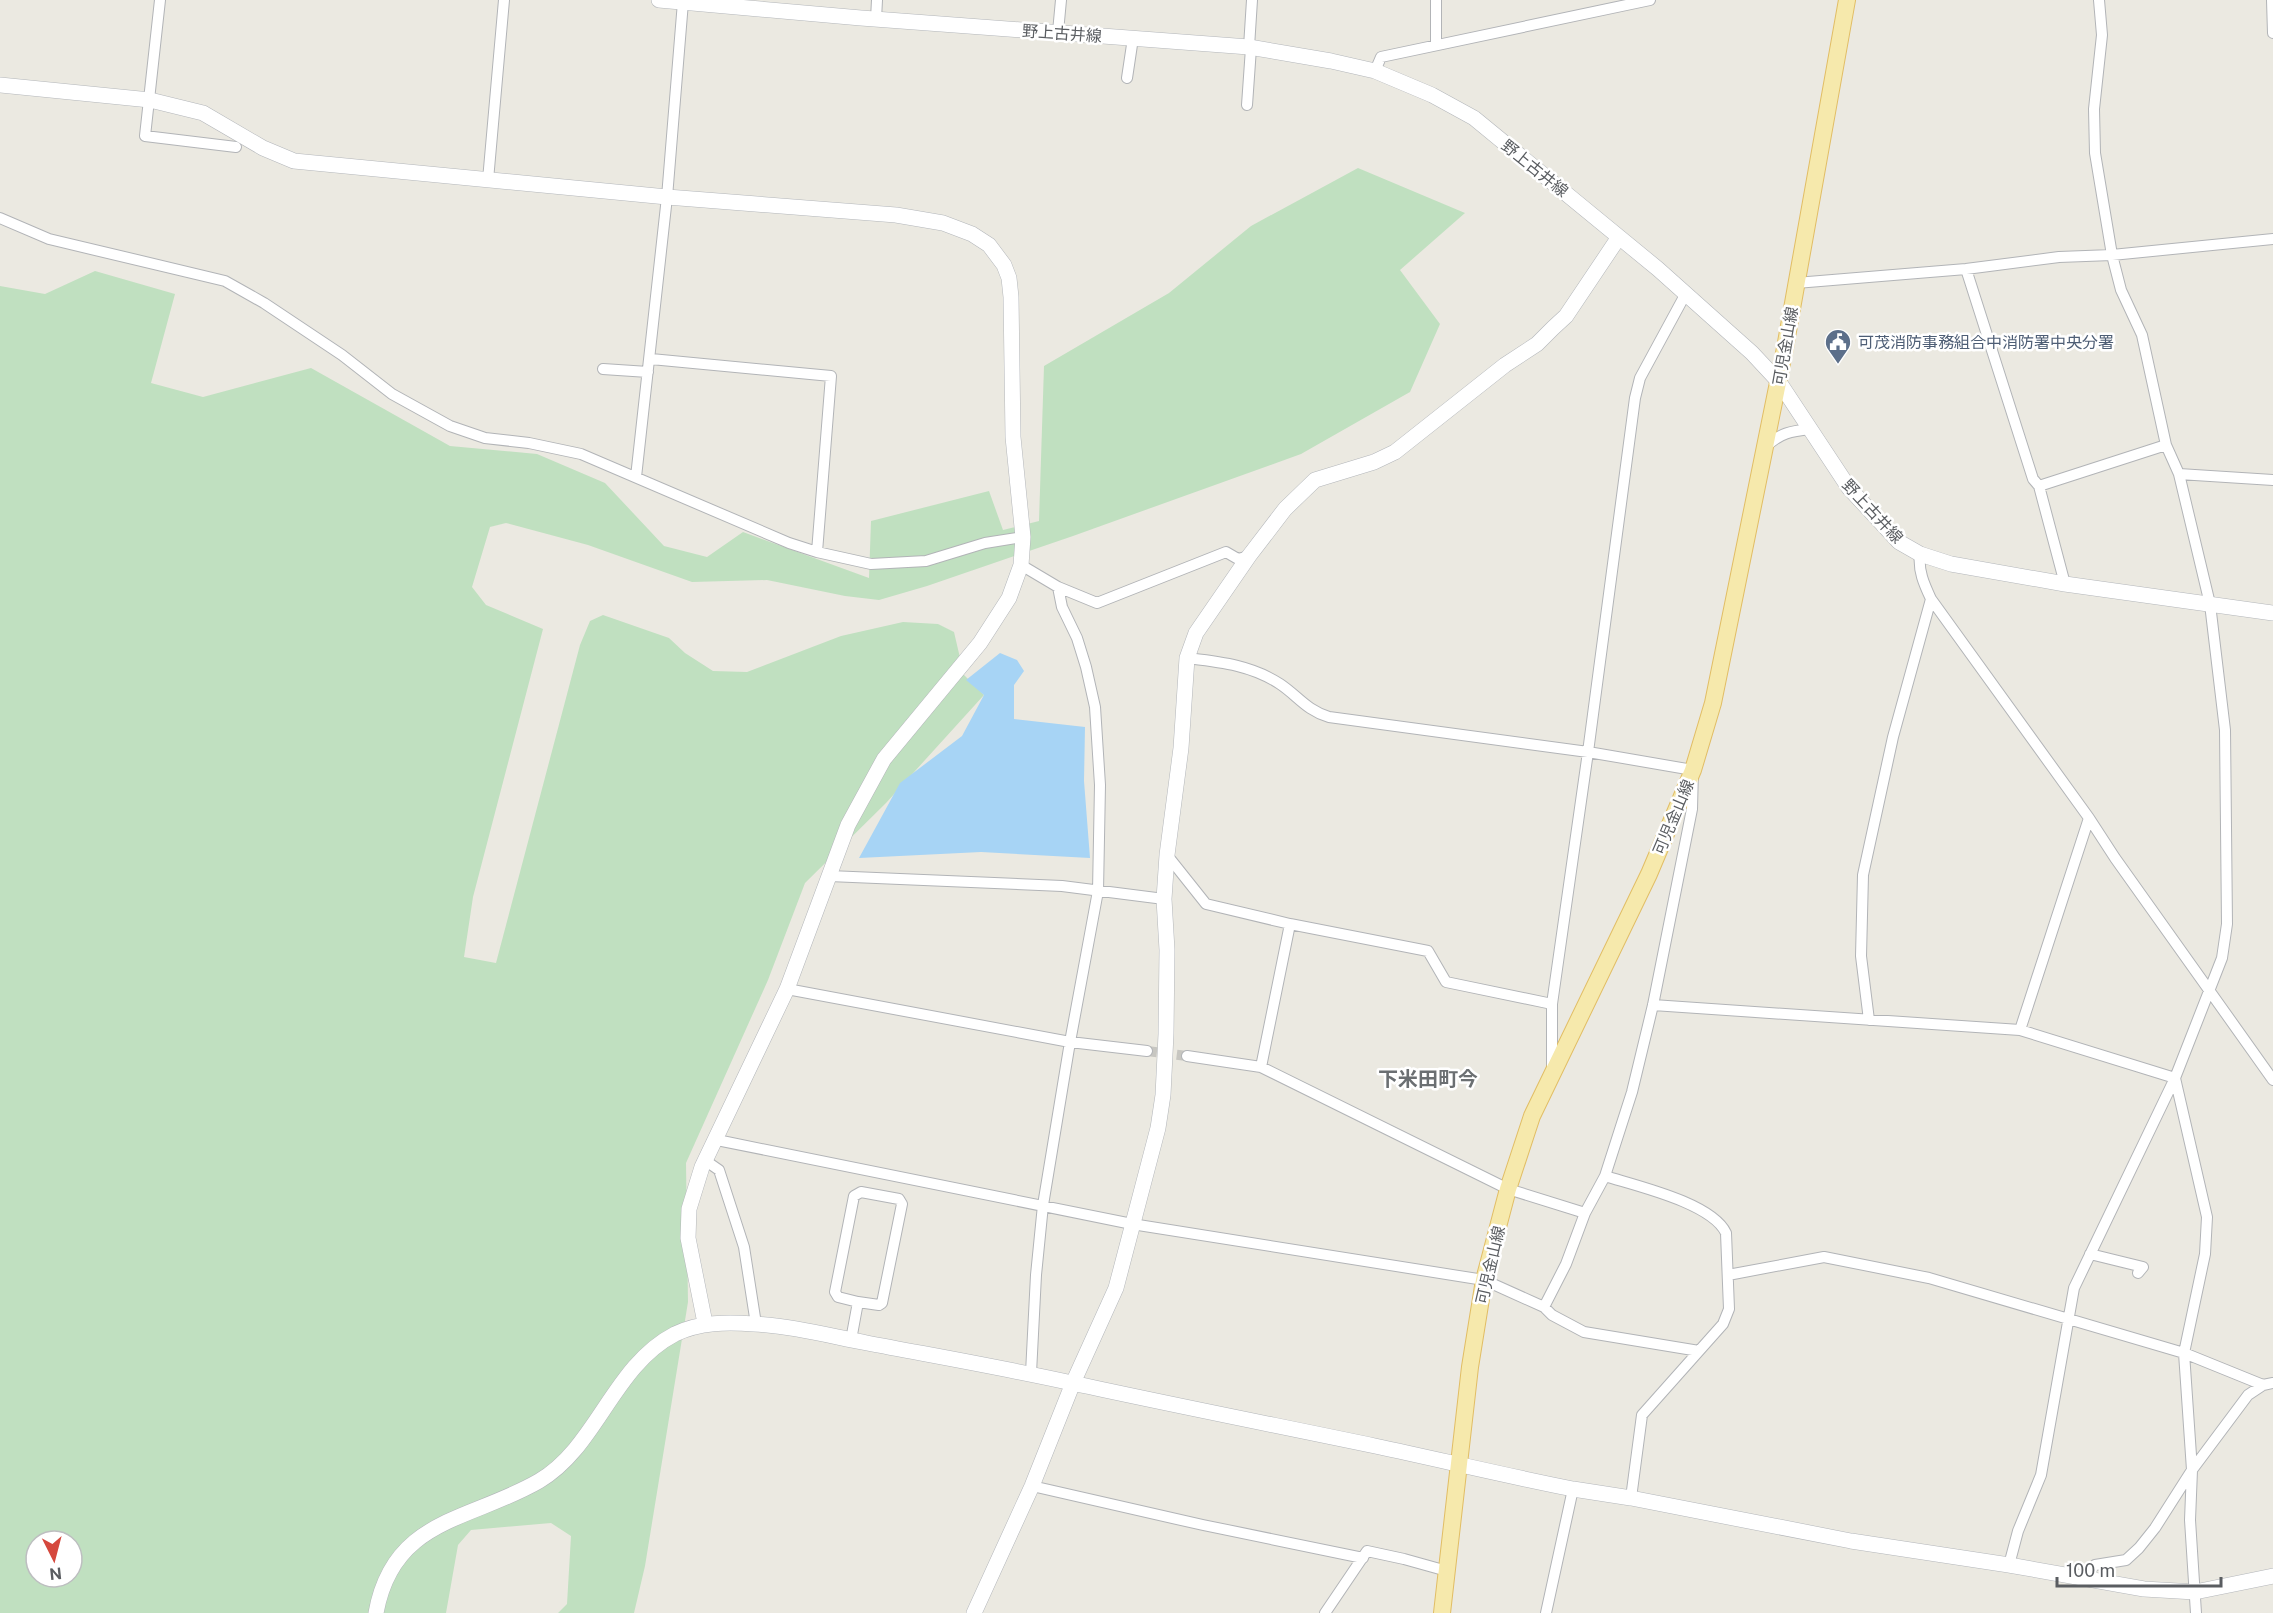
<svg xmlns="http://www.w3.org/2000/svg" width="2273" height="1613" viewBox="0 0 2273 1613" font-family="'Public Sans','Noto Sans JP',sans-serif">
	<rect width="100%" height="100%" fill="#ebe9e1"/>
	<!-- green -->
	<path fill="#c0e0c0" fill-rule="evenodd" d="M1358 168 1465 213 1400 270 1440 324 1410 392 1301 454 1073 536 927 586 879 600 845 596 767 580 692 582 588 545 506 523 490 527 472 587 486 605 543 629 473 897 464 957 496 963 580 645 590 621 603 615 669 638 685 653 713 671 747 672 841 636 903 622 938 624 954 632 964 675 984 695 886 803 805 883 768 980 686 1163 688 1302 645 1566 634 1613H558L567 1604 571 1536 551 1523 471 1530 458 1545 446 1613H0V286L45 294 95 271 175 294 151 383 203 397 311 368 450 446 537 454 605 483 664 546 707 557 743 532 869 578 871 521 989 491 1003 530 1039 521 1044 366 1169 293 1251 226ZM36 1541H72V1577H36Z"/>
	<!-- water -->
	<path fill="#a7d4f5" d="M1000 653 1017 660 1024 671 1014 685V719L1085 727 1084 781 1090 858 981 852 859 858 900 783 962 736 984 695 966 680Z"/>
	<g fill="none" stroke-linecap="round" stroke-linejoin="round">
		<!-- street-tunnel -->
		<path stroke="#c7c6c1" stroke-width="10" stroke-dasharray="10 5" stroke-linecap="butt" d="M1147 1051 1187 1056"/>
		<!-- street casing -->
		<g stroke="#b2b4b7" stroke-width="12">
			<path id="street" d="M160 0 145 136 236 147
				M2272 0 2273 33
				M876 19 877 0
				M1058 32 1061 0
				M1436 45V0
				M1249 47 1252 0
				M1375 71 1381 57 1650 0
				M1127 78 1133 38
				M1247 105 1251 48
				M488 180 504 0
				M0 218 49 239 225 281 264 303 342 355 392 394 450 426 485 438 529 443 581 454 789 543 817 552 871 564 926 561 985 543 1023 537
				M1966 269 2033 479 2039 486 2065 584
				M1796 283 1966 269 2059 257 2112 255 2273 239
				M651 359 831 376 817 552
				M603 369 648 372
				M1766 447C1779 433 1792 431 1810 429
				M2179 474 2273 480
				M636 477 667 197 683 2
				M2039 486 2166 445
				M1920 554C1918 571 1924 584 1931 599L2089 818 2115 858 2273 1080
				M1021 565 1058 587 1097 603 1226 552 1238 559 1249 556
				M1187 658C1220 662 1251 665 1280 684 1298 696 1306 710 1329 717L1588 752 1693 770 1692 809 1653 1005 1632 1092 1605 1176 1585 1213 1566 1264 1544 1307
				M1167 855 1206 904 1290 924 1428 951 1446 982 1552 1004
				M829 876 1062 886 1164 899
				M787 989 1070 1042 1147 1051
				M1653 1005 2020 1030 2175 1078
				M1869 1020 1861 956 1863 875 1893 737 1931 599
				M2020 1030 2089 818
				M1187 1056 1261 1067 1508 1189 1585 1213
				M1261 1067 1290 924
				M1552 1068V1004L1588 752 1635 398 1640 378 1685 295
				M2175 1078 2207 1217 2205 1254 2184 1353 2192 1470 2190 1520 2196 1613
				M717 1140 1132 1224 1484 1280 1544 1307 1552 1315 1584 1332 1699 1351
				M706 1161 719 1170 744 1247 756 1324
				M1605 1176C1637 1186 1712 1203 1726 1233L1729 1309 1723 1324 1642 1415 1631 1498
				M2090 1254 2143 1267 2138 1273
				M1728 1275 1824 1257 1929 1278 2184 1353 2263 1385
				M851 1340 858 1302 879 1305 882 1303 902 1204 899 1199 861 1192 854 1196 835 1292 838 1297 858 1302
				M1031 1373 1036 1275 1043 1205 1070 1042 1098 891 1100 785 1095 707 1086 667 1077 638 1062 607 1058 587
				M1032 1486 1203 1525 1363 1558
				M2009 1565 2018 1531 2041 1475 2074 1288 2175 1078 2222 958 2227 924 2225 730 2210 604 2179 474 2166 445 2142 335 2121 290 2112 255 2095 153 2094 109 2102 35 2099 0
				M2081 1579 2095 1565 2126 1560 2139 1548 2155 1528 2192 1470 2248 1395 2263 1385 2273 1383
				M1325 1613 1367 1551 1404 1559 1447 1571
				M1546 1613 1573 1489"/>
		</g>
		<!-- secondary casing -->
		<g stroke="#b3b6ba" stroke-width="16">
			<path id="secondary" d="M659 0 861 18 1249 47 1331 61 1375 71 1432 95 1474 118 1658 269 1752 353 1779 382 1849 488 1899 542 1920 554 1951 564 2065 584 2273 613
				M0 85 150 100 203 113 263 148 294 161 667 197 896 215 943 223 972 234 989 245 1004 265 1009 278 1011 297 1013 437 1023 537 1021 565 1009 598 980 643 884 759 848 825 787 989 702 1167 689 1209 688 1238 705 1323
				M376 1613C393 1518 470 1521 539 1481 597 1447 613 1366 675 1334 700 1322 727 1322 754 1324 792 1326 830 1336 867 1343 935 1356 1004 1368 1072 1383 1173 1405 1274 1425 1375 1446 1441 1460 1507 1476 1573 1489L1631 1498 1851 1541 2009 1565 2144 1589 2195 1592 2273 1576
				M974 1613 1032 1486 1073 1383 1116 1288 1158 1128 1163 1095 1166 1034 1167 950 1164 899 1167 855 1181 748 1187 658 1196 633 1249 556 1285 509 1315 480 1374 462 1395 452 1505 365 1537 344 1553 328 1566 316 1619 237"/>
		</g>
		<!-- primary casing -->
		<g stroke="#e1bd64" stroke-width="18">
			<path id="primary" d="M1442 1613 1470 1367 1484 1280 1508 1189 1532 1116 1649 874 1693 770 1713 703 1785 348 1847 0"/>
		</g>
		<!-- street -->
		<use href="#street" stroke="#fff" stroke-width="10"/>
		<!-- secondary -->
		<use href="#secondary" stroke="#fff" stroke-width="15"/>
		<!-- primary -->
		<use href="#primary" stroke="#f6e9ac" stroke-width="16"/>
	</g>
	<!-- icons -->
	<defs>
		<g id="civic-pin" transform="scale(1.35)"><path d="M0 17L-7.5 6A9.5 9.5 0 1 1 7.5 6Z" fill="#5c6f8a" stroke="#fff"/><path d="M-.6-6.5H3V-4.5H.6V-3L4-1V1h2V6H-6V1h2V-1L-.6-3ZM-1.2 2.5V6h2.4V2.5Z" fill="#fff"/></g>
	</defs>
	<g fill-rule="evenodd">
		<use href="#civic-pin" x="1838" y="342"/>
	</g>
	<g text-anchor="middle" stroke-width="5" stroke-linejoin="round" paint-order="stroke">
		<!-- street labels -->
		<g font-size="16" fill="#5a5d61" stroke="#fff">
			<text transform="translate(1062 33) rotate(4)" y="6">野上古井線</text>
			<text transform="translate(1535 168) rotate(39)" y="6">野上古井線</text>
			<text transform="translate(1785 346) rotate(-80)" y="6">可児金山線</text>
			<text transform="translate(1873 511) rotate(47)" y="6">野上古井線</text>
			<text transform="translate(1673 817) rotate(-67)" y="6">可児金山線</text>
			<text transform="translate(1490 1265) rotate(-77)" y="6">可児金山線</text>
		</g>
		<!-- service labels -->
		<g font-size="16" fill="#4e5e75" stroke="#fff" text-anchor="start">
			<text x="1858" y="348">可茂消防事務組合中消防署中央分署</text>
		</g>
		<!-- quarter labels -->
		<g font-size="20" font-weight="bold" fill="#6b6f72" stroke="#fff">
			<text x="1428" y="1086">下米田町今</text>
		</g>
	</g>
	<!-- north arrow -->
	<g transform="translate(54 1559) rotate(174)"><circle r="28" fill="#ffffff" stroke="#bdbec0" stroke-width="1.5"/>
	<path d="M0-4.5L10 22L0 15L-10 22Z" fill="#d5483d"/>
	<text y="-9" font-size="16" font-weight="bold" text-anchor="middle" fill="#5a5d61">N</text>
	</g>
	<!-- scale -->
	<path d="M2057 1577v9h164v-9" fill="none" stroke="#5a5d61" stroke-width="3"/>
	<text x="2066" y="1577" font-size="18" fill="#5a5d61" stroke="#ffffff" stroke-width="4.5" paint-order="stroke">100 m</text>
</svg>
